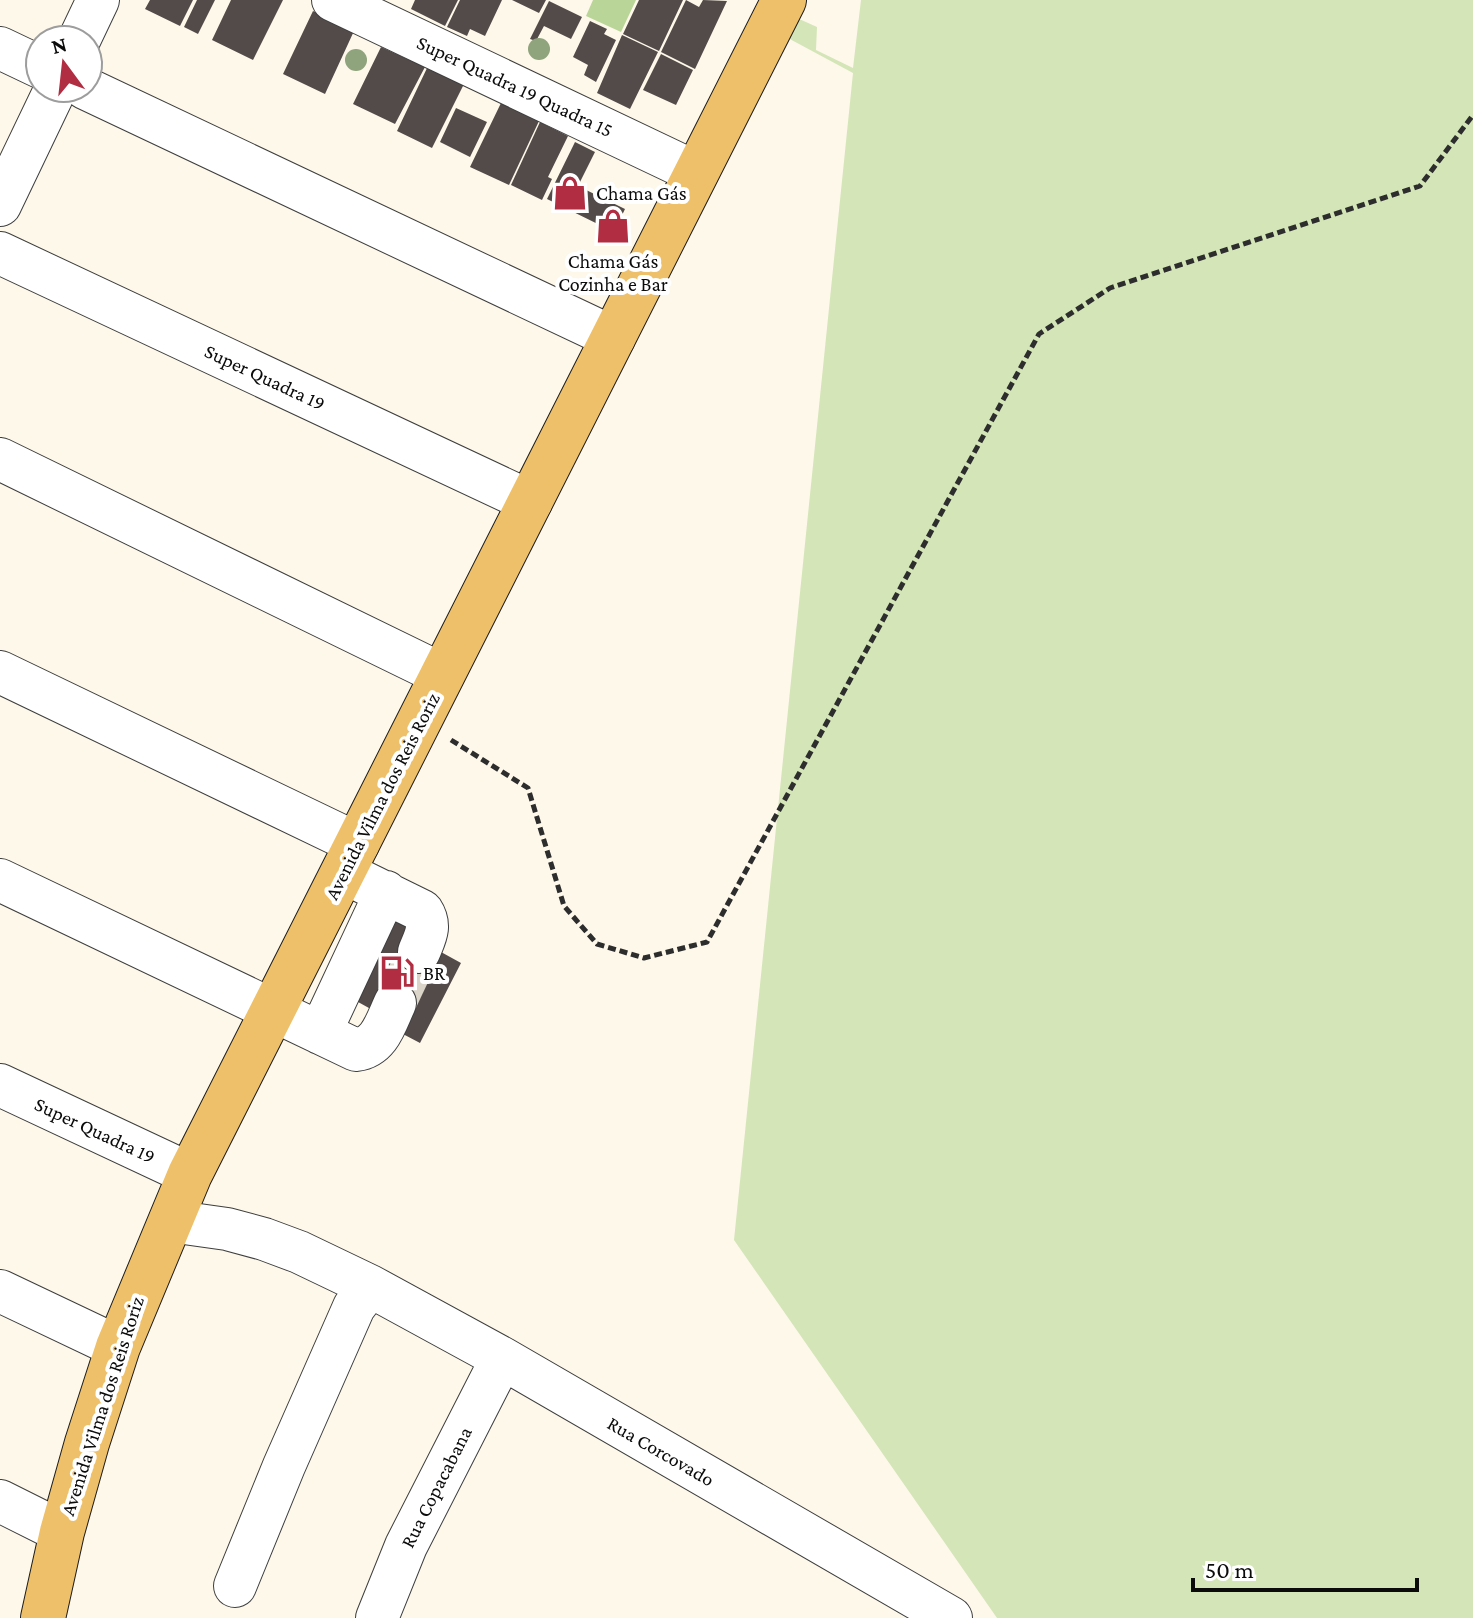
<svg xmlns="http://www.w3.org/2000/svg" width="1473" height="1618" viewBox="0 0 1473 1618" font-family="'Crimson Pro',serif">
	<rect width="100%" height="100%" fill="#fef8eb"/>
	<!-- green -->
	<path fill="#d4e5b8" d="M861 0H1473V1618H997L734 1240 853 73 786 37 797 18 817 27 816 50 853 68Z"/>
	<!-- forest -->
	<path fill="#bad598" d="M593 0H636L621 32 586 16Z"/>
	<!-- building -->
	<path fill="#534b49" d="M150 0H193L180 26 145 9Z
		M197 0H215L198 34 184 27Z
		M231 0H283L253 60 212 40Z
		M415 0H458L445 26 411 9Z
		M460 0H502L485 36 470 29 467 36 447 27Z
		M512 0H546L539 13Z
		M639 0H683L659 51 623 34Z
		M686 0 699 7 703 0 727 1 695 69 661 52Z
		M549 1 582 17 571 39 544 26 536 41 530 39Z
		M313 11 354 31 325 94 283 74Z
		M590 21 607 29 604 34 616 40 596 82 584 75 588 65 573 57Z
		M622 35 658 52 630 109 597 93Z
		M381 47 425 67 395 124 353 104Z
		M661 54 693 70 676 105 643 90Z
		M428 66 464 84 432 148 397 131Z
		M501 103 539 121 509 185 470 167Z
		M456 108 487 122 470 157 440 142Z
		M540 122 568 136 548 177 552 179 542 200 511 185Z
		M575 142 595 152 578 186 625 209 614 232 547 199Z
		M394 913 441 952 461 963 420 1043 401 1033 418 999 393 985 378 1013 349 997Z"/>
	<g fill="none" stroke-linecap="round" stroke-linejoin="round">
		<!-- minor-tunnel -->
		<path stroke="#dad4c9" stroke-width="42" stroke-dasharray="42 21" stroke-linecap="butt" d="M395 1003 419 952"/>
		<!-- minor casing -->
		<g stroke="#3e3e3e" stroke-width="44">
			<path id="minor" d="M333 0 697 173
				M79 40 98 0
				M0 48 40 67
				M85 88 614 338
				M0 205 56 88
				M0 253 531 502
				M0 459 443 675
				M0 672 358 844
				M0 880 356 1050C380 1047 386 1022 395 1003
				M359 880 422 911C432 926 425 937 419 952
				M320 1033 386 892
				M0 1085 190 1174
				M170 1221 227 1229 264 1239 299 1252 370 1286 502 1358 951 1618
				M0 1291 118 1347
				M0 1501 62 1532
				M235 1586 284 1466 354 1307 370 1286
				M377 1618 406 1546 502 1358"/>
		</g>
		<!-- major casing -->
		<g stroke="#1c1c1c" stroke-width="46">
			<path id="major" d="M43 1618 62 1532 87 1443 118 1347 190 1174 784 0"/>
		</g>
		<!-- path -->
		<path stroke="#2d2d2d" stroke-width="5" stroke-dasharray="8 4" stroke-linecap="butt" d="M451 740 528 788 564 906 597 944 644 958 707 942 1039 334 1110 288 1420 186 1473 115"/>
		<!-- minor -->
		<use href="#minor" stroke="#fff" stroke-width="42"/>
		<!-- major -->
		<use href="#major" stroke="#efc06a" stroke-width="44"/>
	</g>
	<!-- trees -->
	<g fill="#8fa37c">
		<circle cx="539" cy="49" r="11"/>
		<circle cx="356" cy="60" r="11"/>
	</g>
	<!-- icons -->
	<defs>
		<g id="shop-bare" transform="scale(2.76)"><path d="M-5-2.5h2.3a2.7 3.5 0 0 1 5.4 0H5L5.5 6h-11ZM-1.5-2.5h3a1.5 2.3 0 0 0-3 0Z" fill="#b12e42" stroke="#fff" stroke-width="2.5" paint-order="stroke"/></g>
		<g id="fuel-bare" transform="scale(2.76)"><path d="M-5.5-6h7V0h2V4h1.3V-2.5L3-4.5l.8-.8L6-3V5H2.5V1h-1V6h-7ZM-4.2-4.7v3.2H.2V-4.7Z" fill="#b12e42" stroke="#fff" stroke-width="2.5" paint-order="stroke"/></g>
	</defs>
	<g fill-rule="evenodd">
		<use href="#shop-bare" x="570" y="193"/>
		<use href="#shop-bare" x="613" y="226"/>
		<use href="#fuel-bare" x="397" y="973"/>
	</g>
	<g text-anchor="middle" stroke-width="8" stroke-linejoin="round" paint-order="stroke">
		<!-- street labels -->
		<g font-size="20" fill="#0b0b0b" stroke="#fff">
			<text transform="translate(515 86) rotate(25)" y="7">Super Quadra 19 Quadra 15</text>
			<text transform="translate(265 377) rotate(25)" y="7">Super Quadra 19</text>
			<text transform="translate(382 796) rotate(-63)" y="7">Avenida Vilma dos Reis Roriz</text>
			<text transform="translate(95 1130) rotate(25)" y="7">Super Quadra 19</text>
			<text transform="translate(102 1406) rotate(-72)" y="7">Avenida Vilma dos Reis Roriz</text>
			<text transform="translate(661 1451) rotate(30)" y="7">Rua Corcovado</text>
			<text transform="translate(436 1487) rotate(-63)" y="7">Rua Copacabana</text>
		</g>
		<!-- poi labels -->
		<g font-size="20" fill="#0b0b0b" stroke="#fff" text-anchor="start">
			<text x="596" y="200">Chama Gás</text>
			<text x="613" y="268" text-anchor="middle">Chama Gás<tspan x="613" dy="23">Cozinha e Bar</tspan></text>
			<text x="423" y="980">BR</text>
		</g>
	</g>
	<!-- north arrow -->
	<g transform="translate(64 64) rotate(345)"><circle r="38" fill="#ffffff" stroke="#9d9d9d" stroke-width="2"/>
	<path d="M0-6L14 30L0 20L-14 30Z" fill="#b12e42"/>
	<text y="-12" font-size="22" font-weight="bold" text-anchor="middle" fill="#0b0b0b">N</text>
	</g>
	<!-- scale -->
	<path d="M1193 1578v12h224v-12" fill="none" stroke="#0b0b0b" stroke-width="4"/>
	<text x="1205" y="1578" font-size="24" fill="#0b0b0b" stroke="#ffffff" stroke-width="6" paint-order="stroke">50 m</text>
</svg>
